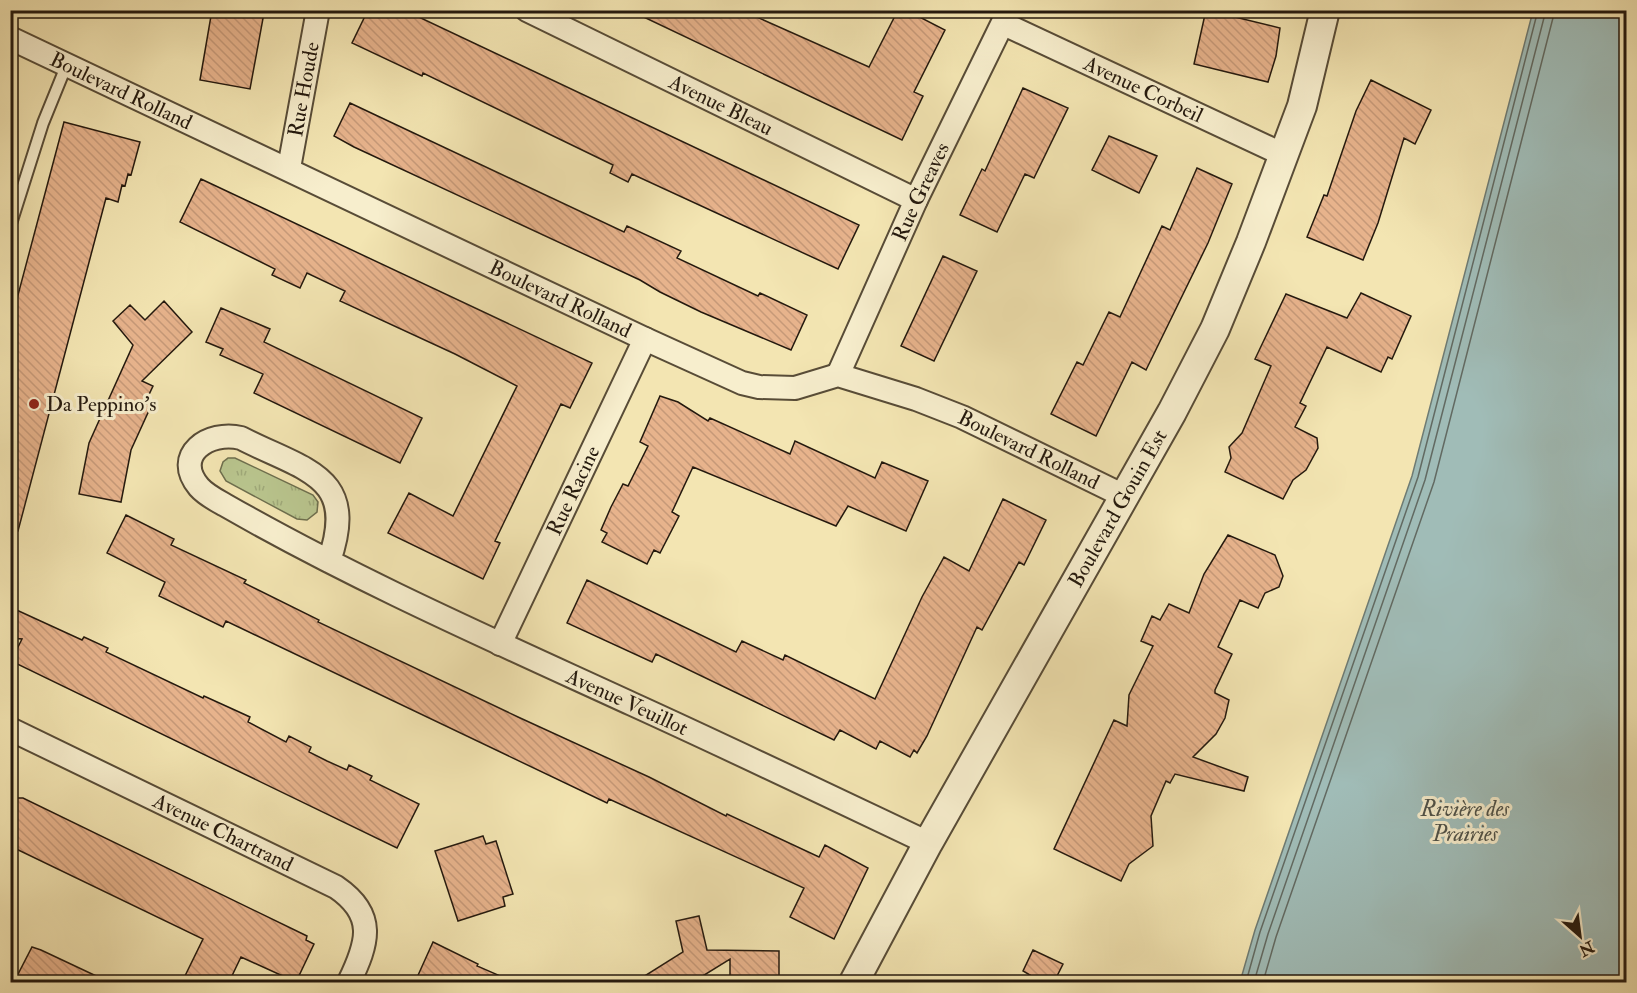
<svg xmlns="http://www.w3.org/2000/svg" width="1637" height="993" viewBox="0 0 1637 993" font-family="'IM FELL Double Pica',serif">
	<defs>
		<pattern id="grass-tufts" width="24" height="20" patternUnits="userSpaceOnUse" patternTransform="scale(1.5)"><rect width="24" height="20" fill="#b9c58e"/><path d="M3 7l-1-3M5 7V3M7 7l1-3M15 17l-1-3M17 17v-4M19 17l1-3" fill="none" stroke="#9fa979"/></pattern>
		<pattern id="building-back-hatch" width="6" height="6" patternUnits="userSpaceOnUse" patternTransform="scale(1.5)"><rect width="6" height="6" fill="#e7b38c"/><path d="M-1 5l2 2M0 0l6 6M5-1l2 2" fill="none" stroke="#c69978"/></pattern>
	</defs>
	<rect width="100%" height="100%" fill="#f3e5b2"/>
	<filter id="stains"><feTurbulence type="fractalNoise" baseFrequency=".00333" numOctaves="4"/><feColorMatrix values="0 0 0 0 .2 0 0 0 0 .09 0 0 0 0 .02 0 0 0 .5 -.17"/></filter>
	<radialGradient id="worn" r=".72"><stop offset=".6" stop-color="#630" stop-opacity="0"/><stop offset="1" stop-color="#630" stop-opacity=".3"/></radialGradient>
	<!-- grass -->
	<path fill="url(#grass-tufts)" stroke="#6e6f4e" stroke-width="1.5" d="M228 458H235L313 495 318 502 317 512 307 520 297 519 226 481 220 471 223 462Z"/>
	<!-- water -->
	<path fill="#a0bcb7" stroke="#6e7b73" stroke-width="1.5" d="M1533 11H1626V982H1240L1255 930 1412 476Z"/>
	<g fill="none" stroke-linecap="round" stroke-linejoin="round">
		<!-- shore -->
		<path stroke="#626a62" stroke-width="1.5" d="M1246 982 1260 932 1418 477 1538 10
			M1254 982 1268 934 1425 480 1546 10
			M1263 982 1276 937 1434 482 1555 10"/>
	</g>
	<!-- building -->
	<path fill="url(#building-back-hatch)" stroke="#24190e" stroke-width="1.5" d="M212 10 264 13 250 89 200 80Z
		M368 10H404L859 225 838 269 632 174 628 182 610 173 613 165 423 73 422 76 352 43Z
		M629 10H741L869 67 898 10H906L945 30 914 92 923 96 902 140Z
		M1206 10 1280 28 1276 56 1268 82 1194 64Z
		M1371 80 1431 110 1415 144 1404 138 1378 223 1363 260 1307 237 1324 195 1327 196 1356 111Z
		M1023 88 1068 108 1034 178 1025 174 997 232 960 215 982 169 985 171Z
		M350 103 624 232 627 226 681 251 677 258 758 296 760 293 807 315 791 350 701 312 660 292 640 280 354 147 334 136Z
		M64 122 140 142 131 175 128 174 125 186 122 185 118 202 106 198 18 531 10 530V325Z
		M1109 136 1157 156 1139 193 1092 170Z
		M1197 168 1232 184 1208 243 1146 370 1132 362 1096 436 1051 414 1077 362 1083 365 1109 312 1120 317 1162 226 1170 230Z
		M201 179 592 363 570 408 561 404 495 541 500 543 483 579 388 533 409 493 453 516 517 386 455 354 340 301 345 291 307 273 300 288 272 275 275 269 180 222Z
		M943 256 977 271 934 361 901 346Z
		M1361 293 1411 316 1392 359 1388 357 1381 372 1327 347 1300 403 1306 406 1295 427 1317 438 1318 448 1306 470 1293 480 1283 499 1225 472 1231 458 1229 447 1242 433 1271 366 1255 359 1286 294 1347 318Z
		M164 301 192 332 142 381 153 386 145 403 151 406 131 450 121 502 79 494 89 443 133 345 113 321 130 305 145 320Z
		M221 308 270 329 264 342 422 418 400 463 254 393 263 374 220 355 223 349 206 342Z
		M660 396 678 402 708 421 710 418 790 454 795 441 875 478 882 462 928 481 906 531 848 506 836 526 693 467 672 512 679 516 660 553 654 550 647 564 602 542 607 533 601 530 611 507 623 484 628 486 648 446 640 442Z
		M1003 499 1046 520 1024 565 1019 562 982 630 977 627 927 736 917 753 914 750 910 757 880 741 876 749 840 730 834 740 656 654 652 662 567 623 587 580 736 652 742 641 783 660 785 655 875 699 922 597 944 557 969 571Z
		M126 515 174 539 171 545 246 580 244 583 319 620 318 622 518 717 649 777 726 816 727 814 819 857 825 845 868 868 834 939 790 917 804 888 609 799 607 803 226 621 223 627 159 596 165 582 107 553Z
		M1228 535 1275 555 1283 576 1279 587 1265 593 1258 608 1240 600 1218 647 1232 654 1215 690V693L1229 700 1225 718 1216 734 1193 757 1248 777 1244 791 1175 774 1170 783 1166 781 1151 816 1153 846 1129 864 1121 881 1054 849 1114 720 1127 726 1129 695 1153 646 1141 641 1152 616 1160 620 1169 604 1189 613 1204 574Z
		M10 607 82 640 84 637 108 648 106 652 203 698 204 696 250 717 248 722 286 742 289 736 311 747 309 752 327 761 347 770 349 765 372 776 370 780 419 804 397 848 11 661 22 639 10 638Z
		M10 798H23L307 936 306 940 314 944 296 982 241 957 229 982H182L203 939 10 846Z
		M483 836 486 844 496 841 513 894 503 897 505 906 458 921 435 851Z
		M699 916 707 950 779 951V982H730V959L693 982H635L683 952 676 921Z
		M433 942 478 964 477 966 514 982H415Z
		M32 947 41 950 109 982H14Z
		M1033 950 1063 964 1054 982H1026L1030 975 1023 971Z"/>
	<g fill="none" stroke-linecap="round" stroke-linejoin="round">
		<!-- service casing -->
		<g stroke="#584c37" stroke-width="14">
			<path id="service" d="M10 227 43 123 67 64"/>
		</g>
		<!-- minor casing -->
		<g stroke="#584c37" stroke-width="26">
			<g id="minor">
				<path id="s1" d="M527 10 916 200"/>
				<path id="s2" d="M1004 24 1284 155"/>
				<path id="s3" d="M10 38 645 339 742 383 759 387 795 388 838 375 916 399 962 417 1124 496"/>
				<path id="s4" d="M289 168 318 10"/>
				<path id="s5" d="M838 375 916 200 1009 10"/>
				<path id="s6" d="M329 561C359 475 305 471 241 438 209 430 172 455 199 487 206 495 216 500 225 505 356 580 495 641 632 704 731 749 829 796 928 843"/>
				<path id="s7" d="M500 644 645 339"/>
				<path id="s8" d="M10 729 336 887C377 915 368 943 349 982"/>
			</g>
		</g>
		<!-- tertiary casing -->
		<g stroke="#584c37" stroke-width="32">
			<g id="tertiary">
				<path id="s9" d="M854 982 928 843 1172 412 1215 329 1251 242 1302 106 1325 10"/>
			</g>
		</g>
		<!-- service -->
		<use href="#service" stroke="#f7eecd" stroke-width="10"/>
		<!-- minor -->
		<use href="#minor" stroke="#f7eecd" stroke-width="22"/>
		<!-- tertiary -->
		<use href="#tertiary" stroke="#f7eecd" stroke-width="28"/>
	</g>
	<!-- markers -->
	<circle fill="#8f2418" stroke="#f7eecd" stroke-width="2" cx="34" cy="404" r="6"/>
	<g text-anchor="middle" stroke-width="6" stroke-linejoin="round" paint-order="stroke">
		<!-- street labels -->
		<g font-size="21" fill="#24190e" stroke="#f7eecd">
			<text dy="7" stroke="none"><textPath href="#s4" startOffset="80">Rue Houde</textPath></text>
			<text dy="7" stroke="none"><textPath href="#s3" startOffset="123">Boulevard Rolland</textPath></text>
			<text dy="7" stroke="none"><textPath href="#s2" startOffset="154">Avenue Corbeil</textPath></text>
			<text dy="7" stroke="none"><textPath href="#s1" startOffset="216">Avenue Bleau</textPath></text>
			<text dy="7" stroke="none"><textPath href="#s5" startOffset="201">Rue Greaves</textPath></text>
			<text dy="7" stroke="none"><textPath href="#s3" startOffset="609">Boulevard Rolland</textPath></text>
			<text dy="7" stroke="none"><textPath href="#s3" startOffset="1113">Boulevard Rolland</textPath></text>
			<text dy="7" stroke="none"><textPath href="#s7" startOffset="170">Rue Racine</textPath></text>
			<text dy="7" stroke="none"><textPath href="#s9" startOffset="542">Boulevard Gouin Est</textPath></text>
			<text dy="7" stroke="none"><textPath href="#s6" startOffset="747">Avenue Veuillot</textPath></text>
			<text dy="7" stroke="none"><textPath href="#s8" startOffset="237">Avenue Chartrand</textPath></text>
		</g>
		<!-- poi labels -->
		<g font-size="21" fill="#24190e" stroke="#f7eecd" text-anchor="start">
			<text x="46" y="411">Da Peppino's</text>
		</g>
		<!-- water labels -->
		<g font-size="22" font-style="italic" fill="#4f5249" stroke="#f7eecd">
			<text x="1465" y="816">Rivière des<tspan x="1465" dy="25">Prairies</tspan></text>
		</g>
	</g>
	<!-- margin -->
	<rect width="1637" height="993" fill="none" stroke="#f3e5b2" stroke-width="36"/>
	<rect x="12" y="12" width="1613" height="969" fill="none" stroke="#24190e" stroke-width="3"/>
	<rect x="18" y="18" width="1601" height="957" fill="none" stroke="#24190e" stroke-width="1.5"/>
	<!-- north arrow -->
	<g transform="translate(1580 936) rotate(152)" stroke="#f7eecd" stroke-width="4.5" paint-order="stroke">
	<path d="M0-4.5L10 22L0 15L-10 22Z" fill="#24190e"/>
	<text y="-9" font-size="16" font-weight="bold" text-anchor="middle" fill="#24190e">N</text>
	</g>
	<rect width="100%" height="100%" filter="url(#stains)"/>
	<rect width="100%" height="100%" fill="url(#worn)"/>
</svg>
